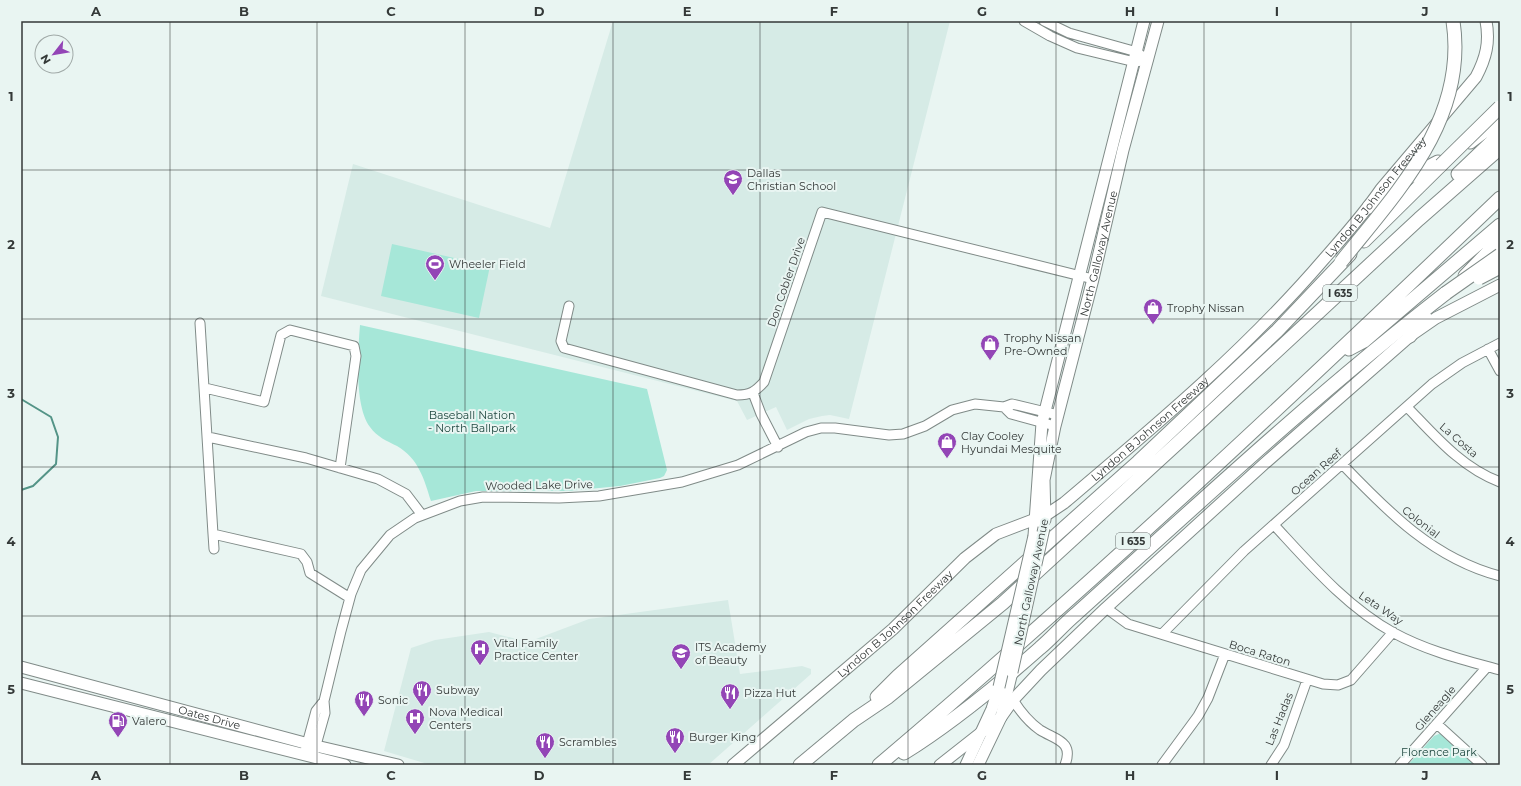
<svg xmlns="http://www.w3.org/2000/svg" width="1521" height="786" viewBox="0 0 1521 786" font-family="Montserrat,sans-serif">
	<rect width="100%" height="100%" fill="#e9f5f2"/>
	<!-- built -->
	<path fill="#d6ebe6" d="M613 21H950L849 419 830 415 822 416 809 419 787 430 776 407 747 420 737 401 321 296 353 164 550 228Z
		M728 600 740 674 802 666 811 669V674L708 765H431L384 751 411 648 435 640 489 632 528 642 589 619Z"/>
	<!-- green -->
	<path fill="#a6e7d8" d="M392 244 490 266 479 318 381 296Z
		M360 325 647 389 667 470 664 476 660 478 620 486 568 491H476L431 501C424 479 419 459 397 446 387 441 377 437 370 427 354 406 358 351 360 325Z
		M1439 734H1441L1475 765H1408L1434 736Z"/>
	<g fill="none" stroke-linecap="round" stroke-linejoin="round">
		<!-- stream -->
		<path stroke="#549487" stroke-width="2" d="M21 399 51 417 58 437 56 464 33 486 21 490"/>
		<!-- minor casing -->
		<g stroke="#808b88" stroke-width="11">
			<path id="minor" d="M1024 21 1050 36 1077 48 1135 62 1148 60
				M1044 21 1069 33 1137 52 1142 56
				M569 306 561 341 564 348 737 395C750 395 755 392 764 382L822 212 1093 279
				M200 323 213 534 301 554 307 562 310 573 350 598
				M1488 349 1500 371
				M205 388 264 402 281 335 290 330 354 346 356 356 340 468
				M753 393 761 414 778 447
				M1004 407 1011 414 1055 426
				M1408 408C1435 436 1462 468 1500 482
				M208 437 306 458 378 479 406 494 422 515
				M1343 465C1388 512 1434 559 1500 576
				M1275 526C1311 565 1347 607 1394 633 1427 651 1464 660 1500 670
				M213 534 214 549
				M1106 608 1128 624 1323 684 1338 685 1351 680 1393 632
				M1162 634 1244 551 1432 384 1462 363 1500 343
				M1013 700C1020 711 1030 723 1040 730 1056 740 1074 741 1065 765
				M1437 724 1482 765
				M314 752 325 713 324 701 341 631 351 594 361 570 390 535 415 518 460 501 483 497 559 498 599 496 682 482 738 465 806 432 821 428H835L889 435 903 434 925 426 952 410 975 404 1004 407 1012 404 1058 415
				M304 755 316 711 324 701
				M1162 765 1198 716 1208 698 1225 654
				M1271 765 1284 745 1307 680
				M1400 765 1487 667"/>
		</g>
		<!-- major casing -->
		<g stroke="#808b88" stroke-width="13">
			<g id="major">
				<path id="s1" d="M1045 520 1044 480 1055 426 1093 279 1123 150 1158 21"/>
				<path d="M1034 536 1042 423 1144 21"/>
				<path id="s2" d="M21 667 316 746 398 765"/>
				<path d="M21 683 345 765"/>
				<path id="s3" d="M733 765 893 629 965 558 996 534 1046 515 1064 503C1155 426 1246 350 1324 259 1344 236 1364 214 1381 189L1476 77C1486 58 1490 42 1486 21"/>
				<path d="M940 765 1001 717 1013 700 1041 670 1106 608 1264 464 1410 336 1436 318 1500 285"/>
				<path d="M966 765 992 709 999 687"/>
				<path d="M978 765 1001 717 1012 672"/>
			</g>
		</g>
		<!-- highway casing -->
		<g stroke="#808b88" stroke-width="15">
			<path id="highway" d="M1470 142 1500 119
				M1458 174 1500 134
				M1369 207 1404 180 1438 162
				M1364 241 1441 165
				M1465 276 1500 240
				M1410 336 1416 325 1425 317
				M1349 349 1364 341 1500 225
				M877 697 898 676 1138 462 1277 331 1350 254
				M904 753C952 723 997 686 1040 648 1052 638 1063 625 1076 614 1197 505 1317 393 1446 293
				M800 765 854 720 888 697 1003 603 1182 439 1419 219 1500 148
				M879 765C1093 584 1297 392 1500 198"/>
		</g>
		<!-- minor -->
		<use href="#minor" stroke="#fff" stroke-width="9"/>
		<!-- major -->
		<use href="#major" stroke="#fff" stroke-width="11"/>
		<!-- highway -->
		<use href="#highway" stroke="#fff" stroke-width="13"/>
		<!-- major-bridge casing -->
		<g stroke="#808b88" stroke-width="13" stroke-linecap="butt">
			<path id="major-bridge" d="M1012 672 1044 528
				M999 687 1034 536"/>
		</g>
		<!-- highway-bridge casing -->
		<g stroke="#808b88" stroke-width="15" stroke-linecap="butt">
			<path id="highway-bridge" d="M1441 165 1500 107
				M1341 262C1397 192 1468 119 1453 21
				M1479 278 1500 267
				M1446 293 1500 255"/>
		</g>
		<!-- major-bridge -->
		<use href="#major-bridge" stroke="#fff" stroke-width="11"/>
		<!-- highway-bridge -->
		<use href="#highway-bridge" stroke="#fff" stroke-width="13"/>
	</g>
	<!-- grid -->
	<path fill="none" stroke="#343938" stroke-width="1" stroke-opacity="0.55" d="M170 21V765M317 21V765M465 21V765M613 21V765M760 21V765M908 21V765M1056 21V765M1204 21V765M1351 21V765M21 170H1500M21 319H1500M21 467H1500M21 616H1500"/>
	<!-- icons -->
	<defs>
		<g id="school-pin" transform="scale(1)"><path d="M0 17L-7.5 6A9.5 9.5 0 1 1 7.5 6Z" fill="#9345b6" stroke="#e9f5f2"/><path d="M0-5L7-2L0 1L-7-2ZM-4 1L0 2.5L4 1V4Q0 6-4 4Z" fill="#fff"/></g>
		<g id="stadium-pin" transform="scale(1)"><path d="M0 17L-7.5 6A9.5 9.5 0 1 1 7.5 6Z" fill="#9345b6" stroke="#e9f5f2"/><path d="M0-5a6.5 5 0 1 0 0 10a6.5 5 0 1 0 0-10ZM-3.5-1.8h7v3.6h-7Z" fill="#fff"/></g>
		<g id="shop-pin" transform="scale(1)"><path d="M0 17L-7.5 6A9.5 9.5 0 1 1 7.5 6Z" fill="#9345b6" stroke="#e9f5f2"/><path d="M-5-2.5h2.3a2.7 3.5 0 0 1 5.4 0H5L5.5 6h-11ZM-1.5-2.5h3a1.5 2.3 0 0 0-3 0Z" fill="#fff"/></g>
		<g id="hospital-pin" transform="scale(1)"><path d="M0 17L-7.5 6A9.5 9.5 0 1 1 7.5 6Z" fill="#9345b6" stroke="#e9f5f2"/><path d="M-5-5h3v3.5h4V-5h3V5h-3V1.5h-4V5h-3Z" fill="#fff"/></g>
		<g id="university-pin" transform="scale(1)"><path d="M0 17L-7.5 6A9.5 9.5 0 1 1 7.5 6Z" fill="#9345b6" stroke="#e9f5f2"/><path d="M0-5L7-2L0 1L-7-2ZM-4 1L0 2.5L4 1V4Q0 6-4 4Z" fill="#fff"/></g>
		<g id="restaurant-pin" transform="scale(1)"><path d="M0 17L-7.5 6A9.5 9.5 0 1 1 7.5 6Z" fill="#9345b6" stroke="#e9f5f2"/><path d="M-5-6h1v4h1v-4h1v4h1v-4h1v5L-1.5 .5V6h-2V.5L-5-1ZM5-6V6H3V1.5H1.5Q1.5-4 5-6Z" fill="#fff"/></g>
		<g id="fuel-pin" transform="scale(1)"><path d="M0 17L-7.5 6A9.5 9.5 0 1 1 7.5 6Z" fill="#9345b6" stroke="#e9f5f2"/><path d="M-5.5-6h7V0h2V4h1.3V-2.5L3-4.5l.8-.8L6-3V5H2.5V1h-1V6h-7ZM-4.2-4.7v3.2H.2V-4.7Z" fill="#fff"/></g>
	</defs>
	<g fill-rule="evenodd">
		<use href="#school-pin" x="733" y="179"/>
		<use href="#stadium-pin" x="435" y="264"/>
		<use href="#shop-pin" x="1153" y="308"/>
		<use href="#shop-pin" x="990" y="344"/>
		<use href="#shop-pin" x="947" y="442"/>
		<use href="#hospital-pin" x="480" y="649"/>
		<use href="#university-pin" x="681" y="653"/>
		<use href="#restaurant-pin" x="422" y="690"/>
		<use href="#restaurant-pin" x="730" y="693"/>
		<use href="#restaurant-pin" x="364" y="700"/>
		<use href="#hospital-pin" x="415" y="718"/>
		<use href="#fuel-pin" x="118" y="721"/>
		<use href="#restaurant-pin" x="675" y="737"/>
		<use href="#restaurant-pin" x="545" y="742"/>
	</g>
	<g text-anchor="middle" stroke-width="4" stroke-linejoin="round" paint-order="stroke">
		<!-- shield labels -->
		<g fill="#e9f5f2" stroke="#6a7170" stroke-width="1">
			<rect x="1323" y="285" width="34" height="16" rx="3"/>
			<rect x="1116" y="533" width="34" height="16" rx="3"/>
		</g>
		<g font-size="10" font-weight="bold" fill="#343938">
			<text x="1340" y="297">I 635</text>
			<text x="1133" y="545">I 635</text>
		</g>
		<!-- poi labels -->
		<g font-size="11" fill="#343938" stroke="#e9f5f2" text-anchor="start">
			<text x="747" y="177">Dallas<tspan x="747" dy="13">Christian School</tspan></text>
			<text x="449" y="268">Wheeler Field</text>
			<text x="1167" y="312">Trophy Nissan</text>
			<text x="1004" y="342">Trophy Nissan<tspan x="1004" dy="13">Pre-Owned</tspan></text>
			<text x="961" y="440">Clay Cooley<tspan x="961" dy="13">Hyundai Mesquite</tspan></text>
			<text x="494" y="647">Vital Family<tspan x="494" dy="13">Practice Center</tspan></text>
			<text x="695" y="651">ITS Academy<tspan x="695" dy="13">of Beauty</tspan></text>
			<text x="436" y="694">Subway</text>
			<text x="744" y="697">Pizza Hut</text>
			<text x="378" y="704">Sonic</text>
			<text x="429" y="716">Nova Medical<tspan x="429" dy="13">Centers</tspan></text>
			<text x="132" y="725">Valero</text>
			<text x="689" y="741">Burger King</text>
			<text x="559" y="746">Scrambles</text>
		</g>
		<!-- street labels -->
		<g font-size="11" fill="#343938" stroke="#e9f5f2">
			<text dy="4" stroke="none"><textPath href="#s3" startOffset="863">Lyndon B Johnson Freeway</textPath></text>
			<text dy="4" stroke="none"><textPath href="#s1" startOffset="273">North Galloway Avenue</textPath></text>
			<text transform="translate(786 282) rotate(-71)" y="4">Don Cobler Drive</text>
			<text dy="4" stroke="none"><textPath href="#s3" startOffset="539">Lyndon B Johnson Freeway</textPath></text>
			<text transform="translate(1459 440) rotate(41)" y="4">La Costa</text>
			<text transform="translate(1316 472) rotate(-42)" y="4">Ocean Reef</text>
			<text transform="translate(539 485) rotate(-1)" y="4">Wooded Lake Drive</text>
			<text transform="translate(1421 522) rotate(38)" y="4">Colonial</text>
			<text transform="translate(1031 582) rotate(-78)" y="4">North Galloway Avenue</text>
			<text transform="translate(1381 608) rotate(34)" y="4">Leta Way</text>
			<text dy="4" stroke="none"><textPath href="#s3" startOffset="215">Lyndon B Johnson Freeway</textPath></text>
			<text transform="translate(1260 653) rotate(17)" y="4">Boca Raton</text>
			<text transform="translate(1435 708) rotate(-49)" y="4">Gleneagle</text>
			<text dy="4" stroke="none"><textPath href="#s2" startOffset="195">Oates Drive</textPath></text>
			<text transform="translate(1279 719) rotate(-68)" y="4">Las Hadas</text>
		</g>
		<!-- park labels -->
		<g font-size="11" fill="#204941" stroke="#e9f5f2">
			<text x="472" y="419">Baseball Nation<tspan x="472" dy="13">- North Ballpark</tspan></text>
			<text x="1439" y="756">Florence Park</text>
		</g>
	</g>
	<!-- border -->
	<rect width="1521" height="786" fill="none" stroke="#e9f5f2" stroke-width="44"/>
	<!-- north arrow -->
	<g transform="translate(54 54) rotate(239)"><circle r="19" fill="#e9f5f2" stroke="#a1aaa8"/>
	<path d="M0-3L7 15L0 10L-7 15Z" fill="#9345b6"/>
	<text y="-6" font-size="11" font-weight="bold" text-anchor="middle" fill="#343938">N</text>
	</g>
	<rect x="22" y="22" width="1477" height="742" fill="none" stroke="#343938" stroke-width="1.5"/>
	<g font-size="13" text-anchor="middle" font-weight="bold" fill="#343938">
		<text x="96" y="16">A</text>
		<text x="244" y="16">B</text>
		<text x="391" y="16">C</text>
		<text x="539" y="16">D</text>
		<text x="687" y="16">E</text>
		<text x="834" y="16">F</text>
		<text x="982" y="16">G</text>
		<text x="1130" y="16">H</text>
		<text x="1277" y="16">I</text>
		<text x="1425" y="16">J</text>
		<text x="11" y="101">1</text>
		<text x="1510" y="101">1</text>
		<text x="11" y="249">2</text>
		<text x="1510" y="249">2</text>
		<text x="11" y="398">3</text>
		<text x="1510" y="398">3</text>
		<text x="11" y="546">4</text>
		<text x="1510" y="546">4</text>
		<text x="11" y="694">5</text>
		<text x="1510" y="694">5</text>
		<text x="96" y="780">A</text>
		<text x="244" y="780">B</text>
		<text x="391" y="780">C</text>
		<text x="539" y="780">D</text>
		<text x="687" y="780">E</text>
		<text x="834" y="780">F</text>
		<text x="982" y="780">G</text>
		<text x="1130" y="780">H</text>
		<text x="1277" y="780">I</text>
		<text x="1425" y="780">J</text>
	</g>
</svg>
